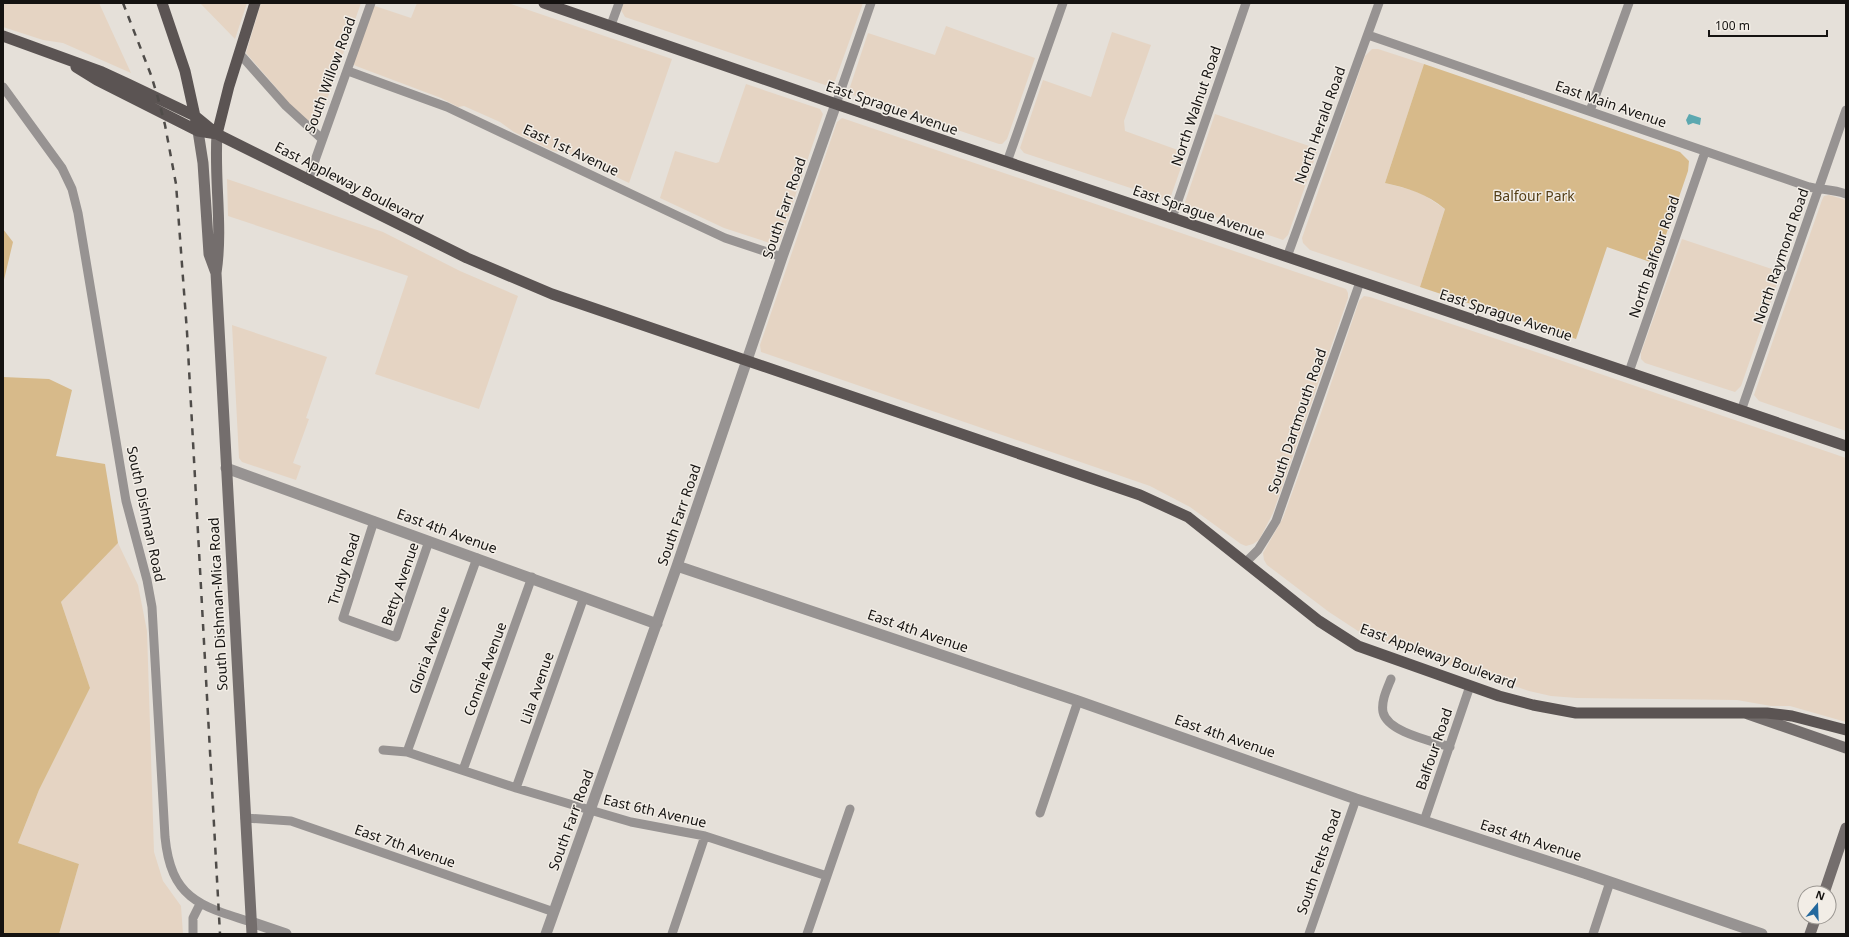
<svg xmlns="http://www.w3.org/2000/svg" width="1849" height="937" viewBox="0 0 1849 937" font-family="'Noto Sans',sans-serif">
	<rect width="100%" height="100%" fill="#e5e0d9"/>
	<!-- commercial -->
	<path fill="#e5d4c3" d="M3 3H99L131 73 63 43 43 40 3 27Z
		M200 3H247L235 39Z
		M261 3H361L318 125H311L288 103 279 91 246 53Z
		M417 3H508L672 59 629 183 566 153 553 151 514 132 500 122 464 106 458 107 441 98 356 66 353 64 372 5 411 18Z
		M623 3H863L835 81 834 84 828 86 625 17 621 10Z
		M946 26 1035 58 1007 139 1002 144H999L853 95 849 90 868 33 935 55Z
		M1112 32 1151 45 1124 121 1125 131 1186 153 1171 196 1167 200 1024 153 1020 148 1043 80 1091 97Z
		M1372 49H1378L1424 64 1385 183 1412 190 1424 195 1445 209 1420 287 1310 250 1303 243 1302 238 1365 56Z
		M746 84 820 109 823 114 780 241 773 244 724 228 660 198 675 151 716 163 719 162Z
		M1215 114 1318 149 1288 235 1283 240 1186 207 1185 202Z
		M842 118 1346 289 1348 293V298L1273 513 1259 540 1253 544 1246 546 1241 544 1190 507 1150 486 761 352 760 345 837 122Z
		M227 179 383 232 460 271 518 296 479 409 375 374 408 276 228 216Z
		M1829 195 1846 200V431L1759 401 1754 395 1822 200 1824 196Z
		M1682 239 1781 272 1741 386 1735 392 1645 363 1641 359V353Z
		M1364 296 1370 297 1542 354 1846 458V722L1790 706H1771L1737 700 1577 698 1551 696 1529 691 1400 648 1358 631 1329 612 1267 565 1264 560 1263 553 1283 518 1320 416 1359 301Z
		M232 325 327 357 306 418 309 419 293 463 301 466 296 480 242 462 239 458Z
		M118 543 138 585 147 631 154 852 163 881 181 906 183 934H59L79 864 18 843 39 790 90 688 61 602Z"/>
	<!-- green -->
	<path fill="#d7ba8a" d="M1424 64 1680 152 1689 161 1688 171 1656 264 1607 247 1576 339 1420 287 1445 209C1427 194 1408 188 1385 183Z
		M3 229 13 242 3 284Z
		M3 377 49 379 72 390 56 456 105 464 118 543 61 602 90 688 39 790 18 843 79 864 59 934H3Z"/>
	<!-- water -->
	<path fill="#5ca8b0" d="M1689 114 1701 118 1700 125 1693 123 1688 125 1686 120Z"/>
	<g fill="none" stroke-linecap="round" stroke-linejoin="round">
		<!-- minor -->
		<path stroke="#979392" stroke-width="9" d="M611 25 619 3
			M1368 35 1809 187C1822 190 1832 189 1846 194
			M239 53 286 106 322 139
			M348 71 447 107 680 217 725 238 782 257
			M3 87 62 168 72 189 78 213 126 501 147 580 152 607 165 837C171 898 199 906 251 922
			M836 104 871 3
			M1590 111 1629 3
			M1007 162 1063 3
			M308 180 371 3
			M1172 218 1246 3
			M1287 257 1379 3
			M1629 372 1705 152
			M1741 411 1846 110
			M374 521 343 618 396 637 429 541
			M1246 562 1258 550 1276 521 1360 282
			M1391 679C1387 689 1381 701 1383 712 1387 732 1432 741 1450 747
			M383 750 407 752 516 788 590 810 631 822 705 836 827 876
			M407 752 477 558
			M463 770 532 577
			M516 788 584 597
			M1040 813 1078 701
			M245 818 291 821 554 912
			M1424 821 1470 686
			M193 934V918L200 904
			M672 934 705 836
			M807 934 850 809
			M1309 934 1356 799
			M1593 934 1610 882"/>
		<!-- tertiary -->
		<path stroke="#979392" stroke-width="11" d="M226 468 657 624
			M677 566 1078 701 1356 799 1584 873 1762 934
			M251 922 286 934
			M546 934 677 566 782 257 836 104"/>
		<!-- secondary -->
		<path stroke="#746e6d" stroke-width="11" d="M198 131 203 163 209 254 216 273
			M217 134C214 180 223 227 216 273L252 934
			M1748 714 1846 748
			M1824 893 1846 828
			M1810 934 1816 917"/>
		<!-- primary -->
		<path stroke="#5b5453" stroke-width="11" d="M162 3 185 71 196 121
			M544 3 836 104 1846 446
			M3 36 102 72 128 84 195 116 217 134 467 258 552 294 1140 495 1188 517 1319 621 1358 646 1499 696 1533 705 1576 713H1767L1792 716 1846 730
			M76 67 97 80 198 131 217 134
			M217 134 229 86 255 3"/>
		<!-- rail -->
		<path stroke="#4f4c49" stroke-width="2.5" stroke-dasharray="7 7" stroke-linecap="butt" d="M123 3 151 75 158 98 165 125 176 184 187 332 220 934"/>
	</g>
	<g text-anchor="middle" stroke-width="3" stroke-linejoin="round" paint-order="stroke">
		<!-- street labels -->
		<g font-size="14" fill="#151311" stroke="#f2ede6">
			<text transform="translate(330 75) rotate(-70)" y="5">South Willow Road</text>
			<text transform="translate(1611 104) rotate(19)" y="5">East Main Avenue</text>
			<text transform="translate(1196 106) rotate(-71)" y="5">North Walnut Road</text>
			<text transform="translate(892 108) rotate(19)" y="5">East Sprague Avenue</text>
			<text transform="translate(1320 125) rotate(-70)" y="5">North Herald Road</text>
			<text transform="translate(571 150) rotate(25)" y="5">East 1st Avenue</text>
			<text transform="translate(349 183) rotate(27)" y="5">East Appleway Boulevard</text>
			<text transform="translate(784 208) rotate(-71)" y="5">South Farr Road</text>
			<text transform="translate(1199 212) rotate(19)" y="5">East Sprague Avenue</text>
			<text transform="translate(1781 256) rotate(-71)" y="5">North Raymond Road</text>
			<text transform="translate(1654 257) rotate(-71)" y="5">North Balfour Road</text>
			<text transform="translate(1506 315) rotate(18)" y="5">East Sprague Avenue</text>
			<text transform="translate(1297 421) rotate(-71)" y="5">South Dartmouth Road</text>
			<text transform="translate(146 514) rotate(78)" y="5">South Dishman Road</text>
			<text transform="translate(679 515) rotate(-71)" y="5">South Farr Road</text>
			<text transform="translate(447 531) rotate(20)" y="5">East 4th Avenue</text>
			<text transform="translate(344 569) rotate(-72)" y="5">Trudy Road</text>
			<text transform="translate(400 584) rotate(-71)" y="5">Betty Avenue</text>
			<text transform="translate(218 604) rotate(-93)" y="5">South Dishman-Mica Road</text>
			<text transform="translate(918 631) rotate(19)" y="5">East 4th Avenue</text>
			<text transform="translate(429 650) rotate(-70)" y="5">Gloria Avenue</text>
			<text transform="translate(1438 656) rotate(20)" y="5">East Appleway Boulevard</text>
			<text transform="translate(485 669) rotate(-70)" y="5">Connie Avenue</text>
			<text transform="translate(537 688) rotate(-71)" y="5">Lila Avenue</text>
			<text transform="translate(1225 736) rotate(19)" y="5">East 4th Avenue</text>
			<text transform="translate(1434 749) rotate(-71)" y="5">Balfour Road</text>
			<text transform="translate(655 811) rotate(13)" y="5">East 6th Avenue</text>
			<text transform="translate(571 820) rotate(-70)" y="5">South Farr Road</text>
			<text transform="translate(1531 840) rotate(18)" y="5">East 4th Avenue</text>
			<text transform="translate(405 846) rotate(19)" y="5">East 7th Avenue</text>
			<text transform="translate(1319 862) rotate(-71)" y="5">South Felts Road</text>
		</g>
		<!-- park labels -->
		<g font-size="14" fill="#533d15" stroke="#f2ede6">
			<text x="1534" y="201">Balfour Park</text>
		</g>
	</g>
	<!-- border -->
	<rect width="1849" height="937" fill="none" stroke="#151311" stroke-width="8"/>
	<!-- north arrow -->
	<g transform="translate(1817 905) rotate(19)"><circle r="19" fill="#f2ede6" stroke="#9a9691"/>
	<path d="M0-3L7 15L0 10L-7 15Z" fill="#23689d"/>
	<text y="-6" font-size="11" font-weight="bold" text-anchor="middle" fill="#151311">N</text>
	</g>
	<!-- scale -->
	<path d="M1709 30v6h118v-6" fill="none" stroke="#151311" stroke-width="2"/>
	<text x="1715" y="30" font-size="12" fill="#151311" stroke="#f2ede6" stroke-width="3" paint-order="stroke">100 m</text>
</svg>
